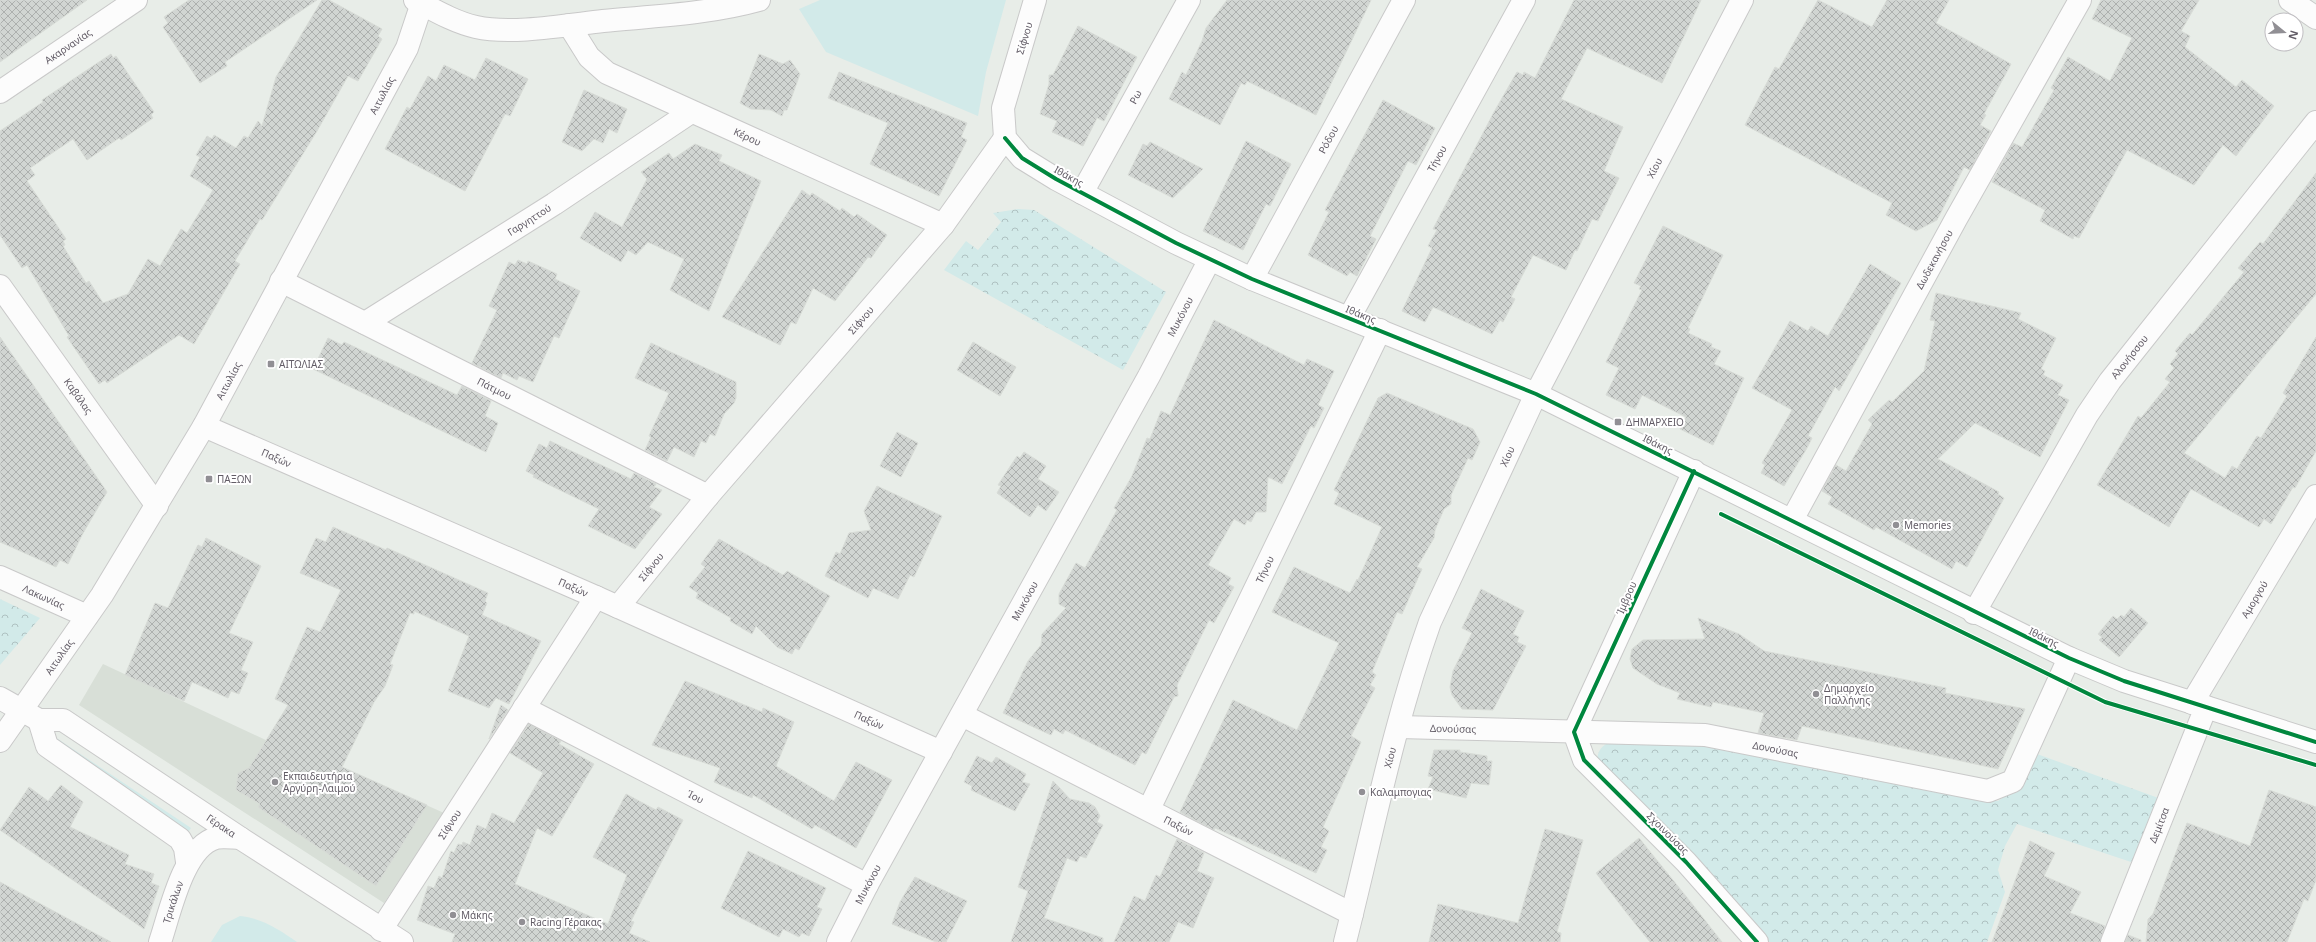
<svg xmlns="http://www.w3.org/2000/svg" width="2316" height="942" viewBox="0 0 2316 942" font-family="'Noto Sans',sans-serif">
	<defs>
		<pattern id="park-crowns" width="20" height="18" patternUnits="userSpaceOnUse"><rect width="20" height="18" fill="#d2eae9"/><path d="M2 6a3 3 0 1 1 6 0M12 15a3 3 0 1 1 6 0" fill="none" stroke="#aec1c1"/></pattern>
		<pattern id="building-cross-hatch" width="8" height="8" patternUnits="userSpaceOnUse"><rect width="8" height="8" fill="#d1d5d2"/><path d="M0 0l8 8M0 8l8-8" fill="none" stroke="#adb0ae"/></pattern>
	</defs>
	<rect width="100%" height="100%" fill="#e8ede8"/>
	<!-- education -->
	<path fill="#d8dfd7" d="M103 664 362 785 366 778 444 813 384 903 79 705Z"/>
	<!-- grass -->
	<path fill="#d2eae9" d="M820 0H1006L986 72 978 116 826 52 799 9Z
		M49 733 191 828 186 835 46 738Z
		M240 916C262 918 280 930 297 942H211L222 925Z"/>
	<!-- park -->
	<path fill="url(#park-crowns)" d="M1018 209 1034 210 1166 292 1123 370 944 270 966 241 978 250 1001 222 993 213Z
		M0 599 40 618 0 665Z
		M1613 740 1702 744 1978 800 1998 801 2022 784 2037 754 2164 800 2137 864 2017 824 2005 846 1998 870 2005 892 1987 942H1768L1663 824 1598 768C1596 752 1599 747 1613 740Z"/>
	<!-- building -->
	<path fill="url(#building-cross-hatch)" stroke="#d8dcd7" d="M0 0H87L0 62Z
		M189 0H317L225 62 227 66 200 83 163 27 168 23 164 17Z
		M322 0H329L382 29 378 36 382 39 358 81 348 76 317 131 262 220 260 219 235 261 240 264 194 344 179 335 107 383 105 380 99 384 67 337 69 336 27 265 22 268 0 235V131L43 102 42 100 111 54 113 58 116 56 154 112 151 115 153 118 121 140 119 138 87 160 73 139 30 168 35 175 27 181 66 239 63 241 65 245 63 246 86 283 89 281 103 303 128 294 148 259 160 266 181 229 187 233 213 190 190 176 200 157 196 155 207 136 212 139 214 135 236 148 244 136 248 138 258 121 262 126 276 77Z
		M1227 0H1371L1316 115 1247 81 1245 85 1241 83 1220 125 1169 99 1182 72 1186 75 1202 41 1206 28Z
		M1574 0H1701L1662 83 1587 48 1561 99 1623 127 1604 171 1619 178 1598 221 1592 219 1577 251 1575 250 1566 270 1533 255 1511 297 1515 299 1503 322 1500 320 1492 334 1433 307 1425 322 1402 311 1432 248 1428 246 1437 230 1433 229 1494 112 1517 72 1523 75 1524 72 1535 78Z
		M1818 0 1872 27 1887 0H1949L1936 23 2011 64 1984 114 1986 115 1980 125 1991 131 1970 170 1964 167 1937 220 1916 231 1886 215 1892 203 1745 125 1775 67 1779 69Z
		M2101 0H2199L2181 31 2190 36 2185 47 2236 87 2242 80 2274 106 2236 156 2223 145 2194 185 2127 150 2079 238 2074 236 2073 239 2040 221 2045 210 1992 182 2013 143 2022 147 2054 90 2051 88 2068 57 2110 81 2132 38 2092 19Z
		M1078 26 1137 57 1104 121 1097 118 1083 146 1052 132 1057 121 1040 114 1049 84V75H1053Z
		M759 54 783 64 790 60 800 74 787 110H784L782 116 771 110 751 109 740 103Z
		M486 58 528 79 510 116 505 114 465 191 385 149 407 107 410 109 428 76 436 81 444 65 475 80Z
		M839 72 967 123 961 137 967 140 939 196 870 164 888 123 828 98Z
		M584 90 627 109 617 133 609 129 603 143 594 139 582 151 562 142Z
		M1383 100 1435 128 1416 165 1408 161 1370 236 1376 239 1357 276 1350 272 1347 276 1308 255 1329 212 1325 210Z
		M1246 141 1291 164 1270 206 1266 204 1243 250 1203 231Z
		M1150 142 1203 169 1173 198 1128 175 1143 144 1147 146Z
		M695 144 722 155 719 161 761 181 709 311 670 290 684 259 648 242 636 255 628 250 621 262 580 238 595 212 622 227 647 179 641 172 669 153 673 159Z
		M2316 173V294L2184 453 2225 478 2232 466 2237 469 2257 436 2261 438 2287 396 2283 393 2316 337V451L2295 488 2293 487 2271 524 2264 519 2259 527 2191 489 2169 527 2097 485 2138 416 2141 418 2170 382 2165 379 2174 368 2170 364 2178 354 2175 351 2190 333 2192 335 2244 272 2238 268 2260 242 2263 244Z
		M802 190 810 196 812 193 840 211 842 208 854 217 857 214 887 235 871 258 868 257 835 301 813 288 796 324 791 322 780 345 722 317Z
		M1663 226 1723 255 1688 328 1690 329 1688 333 1712 344 1711 347 1721 351 1714 364 1744 378 1713 445 1680 429 1686 417 1642 395 1635 409 1606 395 1619 368 1606 362 1642 290 1639 289 1641 286 1634 283Z
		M518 260 527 264 528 261 557 274 555 279 580 291 559 338 554 336 533 382 519 376 517 380 503 373 501 378 472 363 497 310 489 306 509 262 515 265Z
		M1870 264 1901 283 1839 391 1835 387 1808 436 1812 438 1807 448 1784 486 1761 473 1765 465 1762 463 1792 410 1752 388 1790 321 1808 331 1811 326 1828 336Z
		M1936 293 2021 313 2018 319 2056 338 2041 369 2045 371 2043 375 2063 385 2058 395 2069 400 2040 457 1975 423 1938 459 1999 492 1998 494 2004 498 1967 567 1956 561 1952 569 1876 527 1874 530 1828 504 1832 497 1822 491 1836 465 1846 471 1872 424 1868 420 1889 400 1892 402 1924 371 1935 321 1930 320Z
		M1214 320 1304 365 1307 359 1334 371 1318 405 1324 408 1314 428 1311 426 1282 484 1268 477 1266 512H1256L1251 522 1247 520 1245 525 1234 519 1208 565 1231 578 1228 584 1234 587 1214 623 1209 620 1177 685 1178 696 1174 697 1146 754 1142 752 1135 765 1065 730 1063 734 1054 729 1051 735 1003 713 1028 661 1041 645 1042 634 1066 608 1059 604V594L1076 563 1085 568 1117 510 1114 508 1132 476 1147 438 1150 439 1161 411 1170 415Z
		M0 337 107 492 82 535 68 564 60 560 56 567 0 542Z
		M328 338 342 345 344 342 457 395 462 386 491 401 485 416 498 423 486 452 313 369Z
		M973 342 1016 367 1000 396 957 370Z
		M651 343 736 382V398L734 403 724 414 715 436 710 434 706 443 701 441 694 457 674 447 667 461 645 450 651 437 649 436 669 393 635 378Z
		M1387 393 1473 429 1480 442 1472 460 1468 458 1451 495V504L1444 509 1435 530 1434 538 1417 567 1422 569 1402 614 1397 612 1372 672 1376 675 1370 685 1375 688 1351 736 1361 742 1323 827 1329 831 1321 847 1327 850 1316 873 1215 828 1214 830 1180 812 1233 700 1297 730 1339 643 1272 612 1294 567 1350 593 1357 579 1358 580 1382 527 1334 504 1339 493 1334 490 1378 398Z
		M897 432 918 443 901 477 880 466Z
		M550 441 631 479 634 473 656 484 654 487 662 490 649 507 662 514 635 549 588 526 599 509 533 477 534 475 526 471 539 444 547 448Z
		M1024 452 1046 466 1038 479 1059 492 1046 511 1038 505 1030 517 997 493 1001 486 998 485 1017 456 1020 458Z
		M877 486 942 516 914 577 910 575 898 599 873 588 868 598 825 576 836 552 840 554 849 533 871 530 864 511Z
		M333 527 386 550 387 548 488 593 485 601 487 603 482 615 541 641 509 704 496 698 489 708 448 691 469 636 414 611V614L410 613 390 664 393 665 385 686 374 702 342 767 427 805 376 886 258 807 260 804 236 790 238 773 249 768 288 705 275 699 307 627 320 632 341 590 300 573 316 538 326 542Z
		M206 538 261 566 229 633 253 642 241 670 248 673 239 694 231 691 228 698 192 682 184 701 125 675 155 603 168 608 198 545 202 547Z
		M719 539 783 575 787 571 830 596 799 650 795 648 792 654 777 647 756 626 752 634 730 621 731 618 696 598 698 593 689 587 705 567 701 564Z
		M1481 589 1524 611 1513 634 1519 637 1517 642 1526 646 1493 710 1462 709 1452 695 1450 687 1453 671 1472 633 1462 628Z
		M2131 608 2148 623 2119 657 2099 640 2102 637 2098 634 2113 616 2117 619 2121 615 2124 617Z
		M1698 618 1739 634 1764 651 1946 688 1945 693 2025 709 1998 769 1802 726 1797 740 1758 733 1764 713 1713 702 1711 707 1677 699 1680 693 1657 684 1633 668 1630 659 1632 649 1643 640 1705 639Z
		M685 681 762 712 763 708 794 722 776 766 834 801 856 762 892 780 856 848 815 825 812 829 753 795 752 798 714 782 720 768 652 745Z
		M501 705 508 710 489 739Z
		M529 724 561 741 559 744 594 764 552 836 537 828 515 884 608 924 627 875 593 857 626 794 656 810 658 807 683 820 631 921 634 922 629 933 650 942H452L455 934 417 920 428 886 434 888 439 876 442 878 451 851 454 853 458 844 462 845 463 842 470 845 477 825 486 829 492 813 514 823 543 773 510 753Z
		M1434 750H1460V752L1487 756V761H1492L1489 785 1471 783 1466 798 1428 789 1433 777 1428 776Z
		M977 756 992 763 996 757 1026 774 1022 782 1030 784 1015 811 971 790 972 786 964 782Z
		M1053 781 1070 799 1089 803 1095 807 1100 816 1097 822 1103 825 1086 858 1080 856 1077 862 1067 858 1044 918 1103 938V942H1011L1028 891 1018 887Z
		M61 785 83 802 70 827 129 855 125 864 154 874 151 883 159 886 144 929 0 830 29 787 48 801Z
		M2269 790 2316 807V880L2308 901 2304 899 2287 942H2146L2148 919 2153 914 2187 823 2250 846Z
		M1545 829 1583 840 1557 932 1561 933 1560 942H1429L1438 904 1518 923Z
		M1639 838 1689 900 1722 942H1650L1629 916 1596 873Z
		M1177 839 1204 853 1197 871 1214 878 1193 928 1178 922 1169 942H1114L1134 896 1145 901 1156 875 1160 877Z
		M2030 841 2055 853 2044 876 2081 892 2070 913 2105 926 2100 942H1992Z
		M748 851 826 888 817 907 822 909 809 936 802 933 799 937 783 929 779 937 721 908Z
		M915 877 967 901 946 942H936L892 924 900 902Z
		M0 882 111 942H0Z
		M2128 935 2141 940V942H2125Z"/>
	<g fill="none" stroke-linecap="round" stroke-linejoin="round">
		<!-- minor casing -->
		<g stroke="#c9c9c9" stroke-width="24">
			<g id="minor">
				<path d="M2290 0 2316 18"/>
				<path id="s1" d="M569 25 589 57 607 73 943 225"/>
				<path id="s2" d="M0 92 136 0"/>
				<path id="s3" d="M1082 193 1189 0"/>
				<path id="s4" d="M1252 279 1404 0"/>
				<path id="s5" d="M281 281 708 496"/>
				<path id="s6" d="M0 286 157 506"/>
				<path id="s7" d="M1349 318 1524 0"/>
				<path id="s8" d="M365 323 554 204 691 112"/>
				<path id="s9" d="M204 426 596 597 941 752"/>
				<path d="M1694 471 1574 732 1584 760 1686 862 1757 942"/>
				<path id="s10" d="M1792 520 1956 219 2080 0"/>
				<path id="s11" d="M0 577 87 616"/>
				<path id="s12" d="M618 607 708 496 943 225 1005 138"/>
				<path id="s13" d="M1974 613 2087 415 2110 381 2316 122"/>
				<path id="s14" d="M0 698 39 720H63L240 838"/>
				<path id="s15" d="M2192 703 2316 496"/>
				<path id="s16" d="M524 708 867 885"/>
				<path id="s17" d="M962 715 1352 914"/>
				<path d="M39 720 47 746 180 839 185 848 187 862"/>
				<path id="s18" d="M1399 727 1705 735 1988 791 2013 781 2069 658"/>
				<path id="s19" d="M1149 809 1380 330"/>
				<path id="s20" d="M381 930 596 597"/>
				<path id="s21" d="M838 942 867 885 1149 376 1210 259"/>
				<path id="s22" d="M1345 942C1372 835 1393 726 1430 622L1536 394 1742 0"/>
				<path id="s23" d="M2112 942 2206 707"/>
			</g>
		</g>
		<!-- tertiary casing -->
		<g stroke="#c9c9c9" stroke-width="24">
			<g id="tertiary">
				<path d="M415 0C434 10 454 22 476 27 511 35 567 25 603 21 655 16 709 14 759 0"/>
				<path d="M1035 0 1003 108 1005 138 1022 158 1056 179 1176 243 1252 279 1536 394 2069 658 2124 681 2316 742"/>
				<path id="s24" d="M0 741 102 595 204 426 407 48 423 0"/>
				<path id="s25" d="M160 942C170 913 183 847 216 838 223 836 233 838 240 838L402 942"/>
			</g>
		</g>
		<!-- minor -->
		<use href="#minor" stroke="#fcfcfc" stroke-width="22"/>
		<!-- tertiary -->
		<use href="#tertiary" stroke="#fcfcfc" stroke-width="22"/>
		<!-- cycleway casing -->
		<g stroke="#fff" stroke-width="6">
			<path id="cycleway" d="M1005 138 1022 158 1056 179 1176 243 1252 279 1536 394 2069 658 2124 681 2316 742
				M1694 471 1574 732 1584 760 1686 862 1757 942
				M1721 514 2105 702 2316 765"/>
		</g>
		<!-- cycleway -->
		<use href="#cycleway" stroke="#00873e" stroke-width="4"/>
	</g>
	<!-- markers -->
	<g fill="#918f94" stroke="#fff" stroke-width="1.5">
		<rect x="267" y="360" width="8" height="8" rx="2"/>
		<rect x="1614" y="418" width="8" height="8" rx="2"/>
		<rect x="205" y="475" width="8" height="8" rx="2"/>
		<circle cx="1896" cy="525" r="4"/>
		<circle cx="1816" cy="694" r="4"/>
		<circle cx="275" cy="782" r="4"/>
		<circle cx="1362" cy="792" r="4"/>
		<circle cx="453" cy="915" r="4"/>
		<circle cx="522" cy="922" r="4"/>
	</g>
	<g text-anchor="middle" stroke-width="4" stroke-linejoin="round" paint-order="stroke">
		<!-- street labels -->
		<g font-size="10" fill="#625c66" stroke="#fff">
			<text transform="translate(1024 38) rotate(-73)" y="4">Σίφνου</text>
			<text dy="4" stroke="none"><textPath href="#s2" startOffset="82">Ακαρνανίας</textPath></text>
			<text dy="4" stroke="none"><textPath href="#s24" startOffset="751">Αιτωλίας</textPath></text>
			<text dy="4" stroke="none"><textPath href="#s3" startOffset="110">Ρω</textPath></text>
			<text dy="4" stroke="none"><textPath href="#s1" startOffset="216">Κέρου</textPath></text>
			<text dy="4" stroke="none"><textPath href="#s4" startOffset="159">Ρόδου</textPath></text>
			<text dy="4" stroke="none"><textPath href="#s7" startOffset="182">Τήνου</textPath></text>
			<text dy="4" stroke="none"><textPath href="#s22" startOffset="838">Χίου</textPath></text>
			<text transform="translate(1069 176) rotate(29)" y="4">Ιθάκης</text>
			<text dy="4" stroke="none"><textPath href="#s8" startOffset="194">Γαργηττού</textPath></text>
			<text dy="4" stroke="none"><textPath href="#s10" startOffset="297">Δωδεκανήσου</textPath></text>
			<text transform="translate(1361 314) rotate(22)" y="4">Ιθάκης</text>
			<text dy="4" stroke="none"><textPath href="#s21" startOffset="713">Μυκόνου</textPath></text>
			<text dy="4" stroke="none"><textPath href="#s12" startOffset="376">Σίφνου</textPath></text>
			<text dy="4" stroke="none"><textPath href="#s13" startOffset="300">Αλονήσσου</textPath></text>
			<text dy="4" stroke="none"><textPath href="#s24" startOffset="427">Αιτωλίας</textPath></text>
			<text dy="4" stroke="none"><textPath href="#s5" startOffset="239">Πάτμου</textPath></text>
			<text dy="4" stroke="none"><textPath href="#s6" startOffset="135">Καβάλας</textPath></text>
			<text transform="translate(1658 444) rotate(26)" y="4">Ιθάκης</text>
			<text dy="4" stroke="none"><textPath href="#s22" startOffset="514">Χίου</textPath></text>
			<text dy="4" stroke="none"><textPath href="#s9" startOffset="79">Παξών</textPath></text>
			<text dy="4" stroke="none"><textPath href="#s12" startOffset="52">Σίφνου</textPath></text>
			<text dy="4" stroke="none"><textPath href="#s19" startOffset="266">Τήνου</textPath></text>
			<text dy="4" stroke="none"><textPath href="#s9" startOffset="403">Παξών</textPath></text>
			<text dy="4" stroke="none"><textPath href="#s11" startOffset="48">Λακωνίας</textPath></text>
			<text transform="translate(1626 598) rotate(-66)" y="4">Ίμβρου</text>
			<text dy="4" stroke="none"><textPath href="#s15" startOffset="121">Αμοργού</textPath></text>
			<text dy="4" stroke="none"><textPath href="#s21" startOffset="389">Μυκόνου</textPath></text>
			<text transform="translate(2044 637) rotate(26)" y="4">Ιθάκης</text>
			<text dy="4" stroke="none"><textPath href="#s24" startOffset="103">Αιτωλίας</textPath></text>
			<text dy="4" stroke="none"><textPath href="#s9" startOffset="727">Παξών</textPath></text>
			<text dy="4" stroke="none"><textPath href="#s18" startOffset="54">Δονούσας</textPath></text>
			<text dy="4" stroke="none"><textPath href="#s18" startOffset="378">Δονούσας</textPath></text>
			<text dy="4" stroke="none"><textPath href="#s22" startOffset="190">Χίου</textPath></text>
			<text dy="4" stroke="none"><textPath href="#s16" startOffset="193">Ίου</textPath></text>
			<text dy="4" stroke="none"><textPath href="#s20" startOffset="126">Σίφνου</textPath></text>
			<text dy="4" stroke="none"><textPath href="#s17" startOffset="243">Παξών</textPath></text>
			<text dy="4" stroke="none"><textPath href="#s23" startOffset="126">Δεμίτσα</textPath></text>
			<text dy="4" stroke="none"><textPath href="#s14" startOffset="259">Γέρακα</textPath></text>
			<text transform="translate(1668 833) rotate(45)" y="4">Σχοινούσας</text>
			<text dy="4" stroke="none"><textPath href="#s21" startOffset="65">Μυκόνου</textPath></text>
			<text dy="4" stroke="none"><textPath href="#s25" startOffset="42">Τρικάλων</textPath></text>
		</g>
		<!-- poi labels -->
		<g font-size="10" fill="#625c66" stroke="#fff" text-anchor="start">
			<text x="279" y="368">ΑΙΤΩΛΙΑΣ</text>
			<text x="1626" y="426">ΔΗΜΑΡΧΕΙΟ</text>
			<text x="217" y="483">ΠΑΞΩΝ</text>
			<text x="1904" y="529">Memories</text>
			<text x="1824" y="692">Δημαρχείο<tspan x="1824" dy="12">Παλλήνης</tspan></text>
			<text x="283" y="780">Εκπαιδευτήρια<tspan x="283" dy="12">Αργύρη-Λαιμού</tspan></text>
			<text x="1370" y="796">Καλαμπογιας</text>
			<text x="461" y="919">Μάκης</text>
			<text x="530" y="926">Racing Γέρακας</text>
		</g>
	</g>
	<!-- north arrow -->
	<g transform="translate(2284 32) rotate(108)"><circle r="19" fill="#ffffff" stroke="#c0bec2"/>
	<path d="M0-3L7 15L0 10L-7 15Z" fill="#918f94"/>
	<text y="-6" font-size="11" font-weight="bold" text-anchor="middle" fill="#625c66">N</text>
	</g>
</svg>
